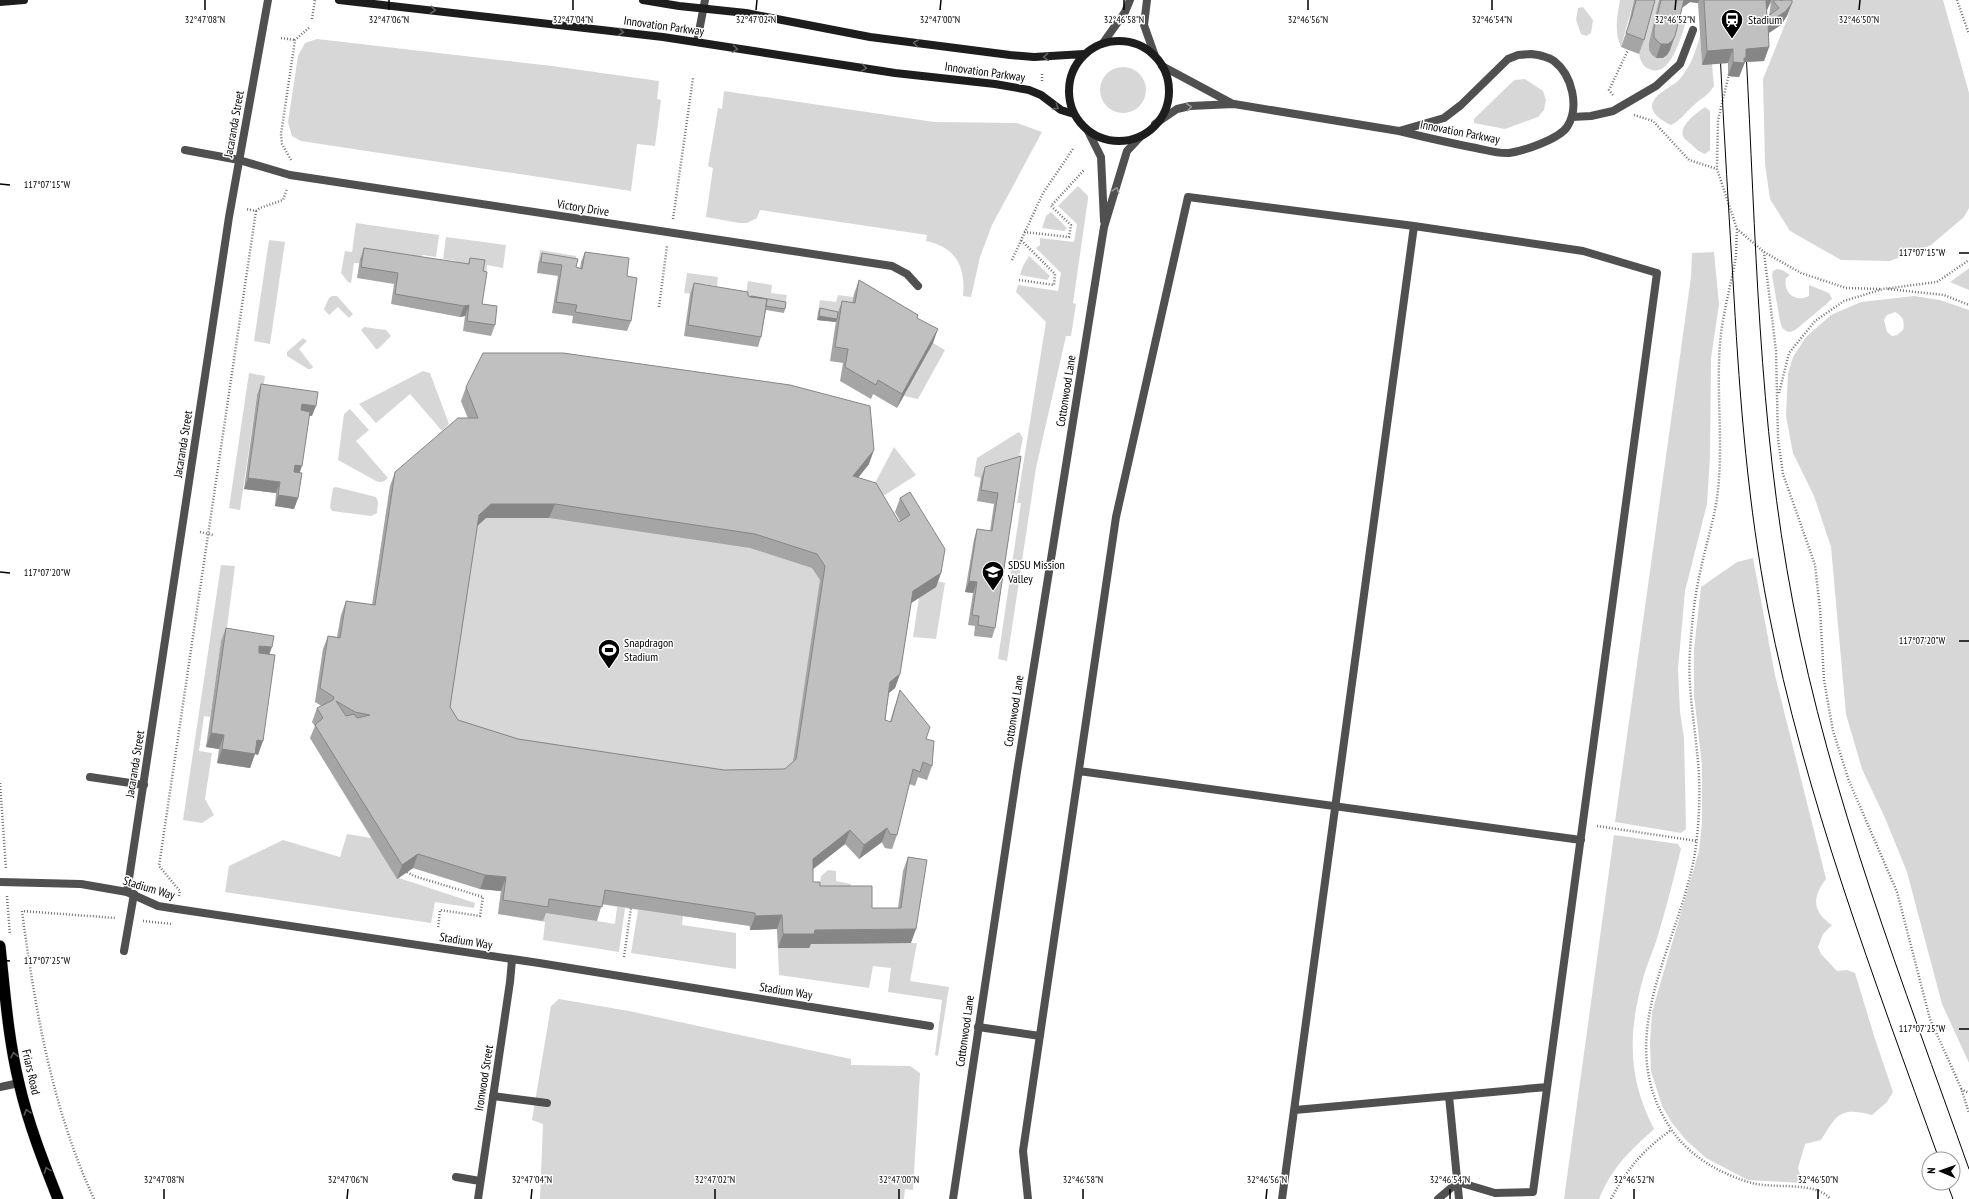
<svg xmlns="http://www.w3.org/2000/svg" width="1969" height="1199" viewBox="0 0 1969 1199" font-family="'PT Sans Narrow',sans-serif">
	<rect width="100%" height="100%" fill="#fff"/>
	<!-- green -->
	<path fill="#d7d7d7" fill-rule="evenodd" d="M1620 0H1634L1621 47C1614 32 1617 16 1620 0Z
		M1653 0H1659L1649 50 1656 58H1663L1667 55 1678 16 1687 18C1683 31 1672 76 1652 70 1643 68 1641 62 1639 54Z
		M1791 0H1943L1969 93V208L1964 217 1931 245 1890 261 1841 260 1790 231 1770 199 1765 164 1763 79 1788 17Z
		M1583 7 1593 20 1591 33 1586 36 1581 34 1576 20 1578 8Z
		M1700 36 1702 64H1712L1714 86C1707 97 1701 98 1693 106 1685 113 1680 121 1671 125 1664 122 1652 115 1652 106 1653 94 1672 87 1679 80 1691 66 1695 53 1700 36Z
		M317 39 552 66 659 81 657 99 661 100 655 146 637 144 631 191 301 141 292 136 288 122 298 56 305 43Z
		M1100 90a23 23 0 1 1 46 0a23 23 0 1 1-46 0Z
		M1525 79 1543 91 1546 100 1544 110 1538 117 1505 129 1474 123V119L1511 83 1515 80Z
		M724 91 934 122 1017 123 1042 132 992 225 980 257 971 297 963 296C966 267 956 247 926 241L927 235 760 210 757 218 747 223H739L706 217 713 168 708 166 718 108 722 109Z
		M1705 107 1710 111V150L1705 154C1699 152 1696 149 1692 145 1689 142 1684 139 1683 136 1679 125 1698 112 1705 107Z
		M1078 186 1088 196V199L1073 303 1076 304 1071 336H1066L1036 468 1007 661 998 659 1021 503H1017L1046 322 1016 292 1018 285 1058 291 1061 273 1036 248 1040 245V238L1074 242 1077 224 1058 206Z
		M1051 212 1067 228 1064 231 1042 228 1046 216Z
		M356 223 439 235 436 257 422 255 421 261 360 259V263H354L351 283 348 282 341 273 345 251 352 252Z
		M446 237 506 245 503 268 487 265 486 277 454 273 456 261 443 259Z
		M269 240 285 242 270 344 254 341Z
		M540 250 576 256 574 269 538 264Z
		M1714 252 1719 304 1711 358 1710 457 1707 504 1685 591 1678 669 1680 712 1684 738 1686 829 1681 833 1615 822 1691 277 1692 253Z
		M1029 256 1050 276 1047 280 1020 275 1023 266Z
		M1969 268V290L1950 282 1968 269Z
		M1777 269 1782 270 1790 275 1786 278C1783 293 1795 303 1809 296V285L1829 293 1832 299C1830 301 1797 329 1795 330 1794 331 1789 332 1788 332L1782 328 1780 321 1772 275 1773 271Z
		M687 273 718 277 717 286 702 284 700 295 684 293Z
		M748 281 772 285 771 293 787 295 785 305 744 307Z
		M838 295 853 297 850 317 818 312 820 300 836 302Z
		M332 296H337L353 314 349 318 338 307 329 315 324 309 329 298Z
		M1914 296 1940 300 1969 310V1063L1942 1004 1907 872 1885 818 1862 769 1846 714 1831 547 1814 496 1793 453 1786 416 1788 374 1793 357 1806 337 1831 315 1861 302ZM1895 312C1903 316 1905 322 1903 330L1897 335 1892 336 1887 332 1884 320 1887 315Z
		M364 327 386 330 391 336 378 349H376L361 330Z
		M303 338 307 341 299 349 313 367 311 369H308L287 356V352Z
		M933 343 945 350 918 399 904 396Z
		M423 371 430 373 449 424 442 431 410 394 376 423 359 404Z
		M249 373 265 376 262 396 257 395 240 510 229 508Z
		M461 401 865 420 869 464 848 490 905 529 895 512 905 506 937 581 945 583 936 639 913 637 919 598 908 605 895 688 885 696 880 734 886 736 895 704 924 741 929 755 927 780 918 777 908 783 892 849 885 848 881 842 867 853 845 844 808 873V896L867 922 911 943H917L910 981 949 987 938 1056 935 1055 942 1000 888 992 891 968 873 966 869 988 779 975 777 929 750 930 749 926 683 916 682 925 736 933V969L631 953 638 910 625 908 619 952 543 940 545 922 498 914 501 891 480 889 413 868 399 878 475 903 474 908 435 902 431 923 225 892 229 866 283 840 340 857 347 834 371 838 310 738 318 731 312 722 329 711 315 702 323 649 335 651 341 615 370 619 390 486 473 432ZM600 904 617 907 615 924 597 921Z
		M350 409 369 430 356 441 388 478C384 482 381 483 376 481L338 460 344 414Z
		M1019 432 1023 438 1017 466 981 478 974 476 977 458Z
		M894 447 916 475 885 495H881L875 487V483Z
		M336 487 376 497 378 502 377 513 371 516 332 511 330 507 333 488Z
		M1753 558 1775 675 1826 879C1812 897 1812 912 1832 925L1823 934 1818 947 1821 954 1837 971 1847 970 1855 973 1875 1039 1893 1092 1887 1102 1872 1115C1840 1107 1838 1113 1821 1140L1805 1144 1798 1168 1803 1183 1748 1180 1706 1158 1686 1140 1672 1123 1662 1106 1651 1071 1650 1042 1652 1012 1699 851 1702 823V765L1694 695V649L1701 587 1737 562Z
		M221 565 235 566 225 642H221L210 717 204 716 199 751 212 753 205 799 214 815 202 823 183 820Z
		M1614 835 1678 844 1681 849C1674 877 1667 905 1659 932 1655 947 1648 961 1644 975 1628 1031 1627 1077 1654 1129 1628 1153 1613 1166 1599 1199H1564Z
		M828 870 836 871V881L851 884V887L820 886 821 876Z
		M559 999 629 1011 851 1059V1065L910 1066 920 1073 913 1190 905 1189 904 1199H540L543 1124 532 1120 551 1006Z"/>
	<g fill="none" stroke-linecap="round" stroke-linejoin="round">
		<!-- trunk casing -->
		<g stroke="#dbdbdb" stroke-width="12">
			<path id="trunk" d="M0 946C5 992 8 1038 19 1083 28 1123 43 1161 58 1199"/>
		</g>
		<!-- path -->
		<path stroke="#727272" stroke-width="2.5" stroke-dasharray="1 2" stroke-linecap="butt" d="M1957 0 1969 34
			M312 19 315 0
			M281 38 295 40
			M1729 74 1718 120 1717 169 1737 229 1764 252 1776 351 1778 439 1783 474 1815 565 1820 609 1824 680 1833 731 1849 781 1897 892 1930 1019 1961 1088 1969 1113
			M1042 81V73
			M1613 95 1609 90 1629 48
			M1634 115 1653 121 1689 160 1717 169
			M291 160 282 144 281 134 295 40 310 27
			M256 211 260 208 283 200 287 189
			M673 219 693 78
			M1737 229C1736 240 1737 252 1735 262 1730 289 1722 316 1720 344 1716 395 1724 447 1717 498 1713 524 1705 548 1700 573 1694 599 1692 624 1690 650 1687 693 1697 734 1699 777 1700 797 1699 817 1697 837 1688 935 1606 1033 1671 1129 1689 1156 1720 1174 1752 1183 1773 1189 1817 1181 1830 1199
			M1024 232 1069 237 1071 225 1051 206 1084 170
			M1764 252 1801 273 1846 288 1881 289
			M1012 260 1043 193 1073 149
			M1019 280 1054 285 1055 274 1021 240
			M1888 289 1944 295 1969 305
			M659 307 667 246
			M1779 393 1789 353 1815 321 1844 301 1883 289 1937 282 1969 260
			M200 532 213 535
			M0 783 6 869
			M1597 826 1697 841
			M407 872 414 876 483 897 480 916 440 910 438 929
			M7 896 10 935
			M179 896 180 891 159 866 256 211 246 209
			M143 921 172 924
			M624 957 631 908
			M1961 1089 1969 1093
			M94 1199C52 1108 35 1009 22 911L116 918
			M1611 1199C1627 1169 1643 1150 1671 1130"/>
		<!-- service -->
		<path stroke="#505050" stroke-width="8" d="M185 150 239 160
			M1079 771 1581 840
			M90 777 144 785
			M124 951 134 894
			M978 1027 1040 1036
			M0 1087 19 1083
			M493 1096 547 1103
			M1449 1096 1459 1199
			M1295 1110 1547 1087
			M456 1177 480 1181
			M1028 1199 1023 1151 1116 517 1188 197 1414 226 1583 251 1657 273 1533 1192 1495 1193 1458 1182 1438 1199
			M1282 1199 1414 226"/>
		<!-- minor -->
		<path stroke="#505050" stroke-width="8" d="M697 42 705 0
			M1531 54C1539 55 1547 56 1554 61 1572 75 1580 107 1567 127 1559 139 1524 151 1509 153 1499 154 1486 150 1476 148 1450 143 1424 137 1399 131L1444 118 1461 105 1508 59 1518 55Z
			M1162 66 1233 104
			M1572 117 1591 116 1613 111 1656 86 1680 64 1693 30
			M1155 124 1177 109 1190 106 1234 104 1399 131
			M239 160 290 175 892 266 907 274 918 286
			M127 892 158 906 177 909 539 963 930 1026
			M478 1199 510 982 512 960"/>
		<!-- tertiary -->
		<path stroke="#505050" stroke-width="8" d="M1147 0 1144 25 1155 56
			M1103 43 1125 12 1130 0
			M1088 131 1101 157 1104 221
			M0 882 81 884 127 892 229 217 268 0
			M953 1199 1017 772 1104 227 1127 151 1141 136"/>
		<!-- secondary -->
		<path stroke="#1d1d1d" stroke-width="8" d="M339 0 663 37 895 73 995 84 1029 90 1041 95 1061 110 1074 114
			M643 0 679 6 746 13 870 37 1010 55 1034 57 1084 54
			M0 2 24 0
			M1069 91a50 50 0 1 1 100 0a50 50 0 1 1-100 0Z"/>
		<!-- trunk -->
		<use href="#trunk" stroke="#000" stroke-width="11"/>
		<!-- tram -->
		<path stroke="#000" stroke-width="1" d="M1746 51C1756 235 1758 421 1793 603 1830 797 1903 983 1969 1169
			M1720 52C1724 134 1729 215 1734 297 1740 402 1748 506 1768 609 1805 798 1874 978 1939 1159
			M1947 1183 1953 1199"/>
	</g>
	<!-- wall -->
	<path fill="#a5a5a5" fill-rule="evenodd" d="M1634 0H1655L1644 40 1639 54 1621 47 1627 30Z
		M1659 0H1792L1787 16 1781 25 1768 33 1769 47 1764 61 1745 62 1739 77 1728 76V63L1702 65 1698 3 1690 2 1682 8 1670 50 1667 55 1663 58H1656L1652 55 1649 50V43ZM1771 2 1769 16 1767 17V10Z
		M364 248 468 264 470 258 483 271 482 304 495 325 491 336 463 331 465 316 460 317 391 304 394 284 357 278 360 259Z
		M585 252 631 321 627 331 572 323 573 316 552 313 558 276 537 273 538 264 542 253 576 267 580 268 581 262Z
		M859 280 918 315 917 318 933 343 897 408 873 394 871 399 840 381 843 363 830 361 836 321V322L817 320 818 312 820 308 838 312 842 301 852 303 854 294Z
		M694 283 748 296 785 309 784 313 766 310 761 337 758 347 684 336 690 294Z
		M261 384 312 416H309L300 473 298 498 294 509 275 506 276 493 244 489 257 395Z
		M466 387 869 464 858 478 899 522 900 521 895 512 900 498 910 492 941 573 936 587 911 603 900 674 895 688 889 693 885 720 890 722 900 690 926 739 932 766 927 780 918 777 915 786 909 784 897 835 892 849 885 848 882 842 859 859 845 844 813 869V882L820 886 872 908H898L903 871 908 857 911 943 811 944 809 948H778L777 929 750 930V926L602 904 597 921 546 913 543 921 498 914 501 891 480 889 413 868 397 879 310 738 315 726 312 722 317 708 322 706 315 702 323 649 328 636 337 637 341 615 346 601 372 605 390 486 395 472 468 418 461 401ZM486 518H549L750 548 812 568 820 580 793 762 785 769 724 770 518 739 458 720 450 707 477 526Z
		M1021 456 995 628 992 638 974 636 975 626 968 625 973 593 965 592 974 539 977 529 990 531 994 504 977 501 981 478 985 467Z
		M226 628 270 654 258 755 255 754 250 768 217 763 219 749 206 747 221 641Z"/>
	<!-- shaded-wall -->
	<path fill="#868686" d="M1683 0H1699L1698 3 1690 2 1680 9Z
		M1764 0H1771L1767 10H1761Z
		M1792 3 1787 16 1781 25 1763 37 1768 23Z
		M1675 36 1670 50 1667 55 1663 58H1656L1661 44Z
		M1769 47 1764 61 1745 62 1739 77 1728 76 1733 62 1746 49Z
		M1733 49 1728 63 1702 65 1707 51Z
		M469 305 465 316 460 317 464 306Z
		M819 316 837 319 836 322 817 320Z
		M938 329 933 343 897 408 902 394Z
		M302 404 316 406 312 416 298 414Z
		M874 450 869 464 848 490 853 476Z
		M295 465 302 466 298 476 291 475Z
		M248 478 280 482 276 493 244 489Z
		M278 495 298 498 294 509 275 506Z
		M491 504H555L549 518H486L474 529 479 515Z
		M941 573 936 587 908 605 913 591Z
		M969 581 977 582 973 593 965 592Z
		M259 646 272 647 267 661 254 660Z
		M900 674 895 688 885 696 890 682Z
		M211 733 224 735 219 749 206 747Z
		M257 740 263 741 258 755 255 754 250 768 217 763 222 749Z
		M887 828 882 842 859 859 864 845Z
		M850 830 845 844 808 873 813 859Z
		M418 854 413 868 397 879 402 865Z
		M485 875 506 877 501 891 480 889Z
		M782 915 777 929 750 930 755 916Z
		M916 929 911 943 811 944 809 948H778L783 934 815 930Z"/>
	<!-- building -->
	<path fill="#c0c0c0" stroke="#868686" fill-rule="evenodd" d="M1636 0H1655L1644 40 1626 33 1632 16Z
		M1661 0H1684L1675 36 1672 41 1668 44H1661L1657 41 1654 37V29Z
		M1704 0H1766L1767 17 1779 8 1774 2V0H1780L1782 1V0H1792V3L1786 11 1768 23 1769 47 1746 49V58H1744V63L1733 62V49L1707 51Z
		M364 248 469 264 470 258 485 260 483 271 487 272 482 304 497 306 495 325 467 321 469 305 464 306 395 294 398 273 361 267Z
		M585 252 629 258 627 276 637 278 631 321 575 312 577 305 556 302 562 265 541 262 542 253 578 259 576 267 582 269Z
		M859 280 918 315 917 318 938 329 902 394 878 380 876 385 845 367 848 349 835 347 842 301 855 303Z
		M694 283 748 292V296L767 299 761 337 688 325Z
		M751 296 786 302 785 309 766 306 767 299 750 297Z
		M820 308 838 312 837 319 819 316Z
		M483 353H563L790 385 870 406 874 450 853 476 876 483 899 522 910 515 900 498 910 492 945 549 941 573 913 591 900 674 890 682 885 720 891 722 900 690 930 727 926 739 934 741 932 766 923 762 920 772 913 769 897 835 890 834 887 828 864 845 850 830 813 859V882H820V886H872V908H901L908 857 927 860 916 929 815 930 814 934H783L782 915 755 916V913L605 890 602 907 549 899 548 907 503 900 506 877 485 875 418 854 402 865 315 725 323 718 317 708 333 700 334 697 320 688 328 636 340 638 346 601 375 605 395 472 458 418H478L466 387ZM491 504H555L755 534 817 554 825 566 796 759 785 769 724 770 518 739 458 720 450 707 479 515ZM336 701 355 712 370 715 357 718 354 714 346 716Z
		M261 384 318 392 316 406 302 404 301 410 310 412 302 466 295 465 294 472 302 473 298 498 278 495 280 482 248 478Z
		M1021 456 995 628 978 625 979 616 972 615 977 582 969 581 977 529 992 531 998 493 981 490 985 467Z
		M226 628 274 636 272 647 259 646V653L275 655 263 741 257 740 255 754 222 749 224 735 211 733Z"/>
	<!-- one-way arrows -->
	<defs><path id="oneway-chevron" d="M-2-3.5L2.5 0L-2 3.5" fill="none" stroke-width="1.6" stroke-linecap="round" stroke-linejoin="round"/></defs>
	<g stroke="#616161">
		<use href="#oneway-chevron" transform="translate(433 10) rotate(6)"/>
		<use href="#oneway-chevron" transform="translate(621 32) rotate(7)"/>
		<use href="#oneway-chevron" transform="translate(916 43) rotate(-173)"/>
		<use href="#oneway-chevron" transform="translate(735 49) rotate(9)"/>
		<use href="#oneway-chevron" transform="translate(1046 57) rotate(177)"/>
		<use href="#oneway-chevron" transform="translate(864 68) rotate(9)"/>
		<use href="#oneway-chevron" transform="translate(1056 107) rotate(34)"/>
	</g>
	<g stroke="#969696">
		<use href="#oneway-chevron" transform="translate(1189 107) rotate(-8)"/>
		<use href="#oneway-chevron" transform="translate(1116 190) rotate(-73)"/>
	</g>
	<g stroke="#595959">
		<use href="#oneway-chevron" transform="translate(14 1055) rotate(-101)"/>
		<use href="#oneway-chevron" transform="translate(27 1112) rotate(-106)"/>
		<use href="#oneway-chevron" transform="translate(47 1170) rotate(-111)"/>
	</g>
	<!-- ticks -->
	<path fill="none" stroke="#000" stroke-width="1.5" d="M205 10V0M389 10V0M573 10V0M756 10 757 0M940 10 941 0M1124 10V0M1308 10V0M1492 10V0M1675 10 1676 0M1859 10 1860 0M0 184 10 185M1959 253H1969M0 572 10 573M1959 641H1969M0 960 10 961M1959 1029H1969M164 1199V1189M347 1199 348 1189M531 1199 532 1189M715 1199V1189M899 1199V1189M1083 1199V1189M1266 1199 1267 1189M1450 1199V1189M1634 1199V1189M1818 1199V1189"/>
	<!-- icons -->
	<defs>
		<g id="station-pin" transform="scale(1.15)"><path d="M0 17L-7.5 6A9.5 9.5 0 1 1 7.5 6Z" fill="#000" stroke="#fff"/><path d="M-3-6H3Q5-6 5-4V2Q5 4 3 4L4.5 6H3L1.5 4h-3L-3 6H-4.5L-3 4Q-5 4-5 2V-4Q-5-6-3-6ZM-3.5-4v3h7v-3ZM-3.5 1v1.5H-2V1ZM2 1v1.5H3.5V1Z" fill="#fff"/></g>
		<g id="university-pin" transform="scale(1.15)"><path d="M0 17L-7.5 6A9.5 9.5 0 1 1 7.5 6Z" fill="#000" stroke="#fff"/><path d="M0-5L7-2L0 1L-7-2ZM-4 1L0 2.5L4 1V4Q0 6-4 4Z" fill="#fff"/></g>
		<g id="stadium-pin" transform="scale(1.15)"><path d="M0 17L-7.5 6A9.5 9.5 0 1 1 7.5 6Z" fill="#000" stroke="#fff"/><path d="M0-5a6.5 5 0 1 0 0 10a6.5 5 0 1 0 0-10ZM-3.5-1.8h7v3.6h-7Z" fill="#fff"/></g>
	</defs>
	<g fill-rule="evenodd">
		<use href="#station-pin" x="1732" y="20"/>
		<use href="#university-pin" x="993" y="572"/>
		<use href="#stadium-pin" x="609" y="650"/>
	</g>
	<g text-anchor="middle" stroke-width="3" stroke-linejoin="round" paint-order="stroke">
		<!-- poi labels -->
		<g font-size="12" fill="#000" stroke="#fff" text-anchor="start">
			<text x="1748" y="24">Stadium</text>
			<text x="1008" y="569">SDSU Mission<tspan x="1008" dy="14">Valley</tspan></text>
			<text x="624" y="647">Snapdragon<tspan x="624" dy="14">Stadium</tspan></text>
		</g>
		<!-- street labels -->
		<g font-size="12" fill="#000" stroke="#fff">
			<text transform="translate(664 26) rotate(8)" y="4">Innovation Parkway</text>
			<text transform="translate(985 72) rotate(8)" y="4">Innovation Parkway</text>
			<text transform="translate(234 124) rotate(-80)" y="4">Jacaranda Street</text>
			<text transform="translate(1460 132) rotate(11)" y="4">Innovation Parkway</text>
			<text transform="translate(583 208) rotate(9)" y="4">Victory Drive</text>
			<text transform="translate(1066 391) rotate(-81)" y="4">Cottonwood Lane</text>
			<text transform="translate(183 444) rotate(-81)" y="4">Jacaranda Street</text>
			<text transform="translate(1014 711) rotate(-81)" y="4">Cottonwood Lane</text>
			<text transform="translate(135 764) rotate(-81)" y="4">Jacaranda Street</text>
			<text transform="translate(149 888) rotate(17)" y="4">Stadium Way</text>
			<text transform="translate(466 941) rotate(9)" y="4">Stadium Way</text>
			<text transform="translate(786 991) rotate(9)" y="4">Stadium Way</text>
			<text transform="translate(965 1031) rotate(-82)" y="4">Cottonwood Lane</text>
			<text transform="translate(31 1072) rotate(77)" y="4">Friars Road</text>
			<text transform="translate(484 1078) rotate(-81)" y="4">Ironwood Street</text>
		</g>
	</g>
	<g font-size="10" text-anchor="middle" fill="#000" stroke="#fff" stroke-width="3" stroke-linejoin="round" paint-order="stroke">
		<text x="205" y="23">32°47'08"N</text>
		<text x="389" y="23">32°47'06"N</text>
		<text x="573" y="23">32°47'04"N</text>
		<text x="756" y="23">32°47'02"N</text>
		<text x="940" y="23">32°47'00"N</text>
		<text x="1124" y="23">32°46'58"N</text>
		<text x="1308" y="23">32°46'56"N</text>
		<text x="1492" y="23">32°46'54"N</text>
		<text x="1675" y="23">32°46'52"N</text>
		<text x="1859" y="23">32°46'50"N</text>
		<text x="47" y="188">117°07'15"W</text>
		<text x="1922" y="256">117°07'15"W</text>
		<text x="47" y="576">117°07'20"W</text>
		<text x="1922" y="644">117°07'20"W</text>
		<text x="47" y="964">117°07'25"W</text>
		<text x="1922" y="1032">117°07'25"W</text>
		<text x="164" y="1183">32°47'08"N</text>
		<text x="348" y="1183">32°47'06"N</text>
		<text x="532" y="1183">32°47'04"N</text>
		<text x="715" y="1183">32°47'02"N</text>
		<text x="899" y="1183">32°47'00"N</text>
		<text x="1083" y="1183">32°46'58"N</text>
		<text x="1267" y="1183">32°46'56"N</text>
		<text x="1450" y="1183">32°46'54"N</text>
		<text x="1634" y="1183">32°46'52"N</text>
		<text x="1818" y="1183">32°46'50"N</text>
	</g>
	<!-- north arrow -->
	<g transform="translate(1941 1171) rotate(272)"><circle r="19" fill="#ffffff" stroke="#999999"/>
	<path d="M0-3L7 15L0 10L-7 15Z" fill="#000000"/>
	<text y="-6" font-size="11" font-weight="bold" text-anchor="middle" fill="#000000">N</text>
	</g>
</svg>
